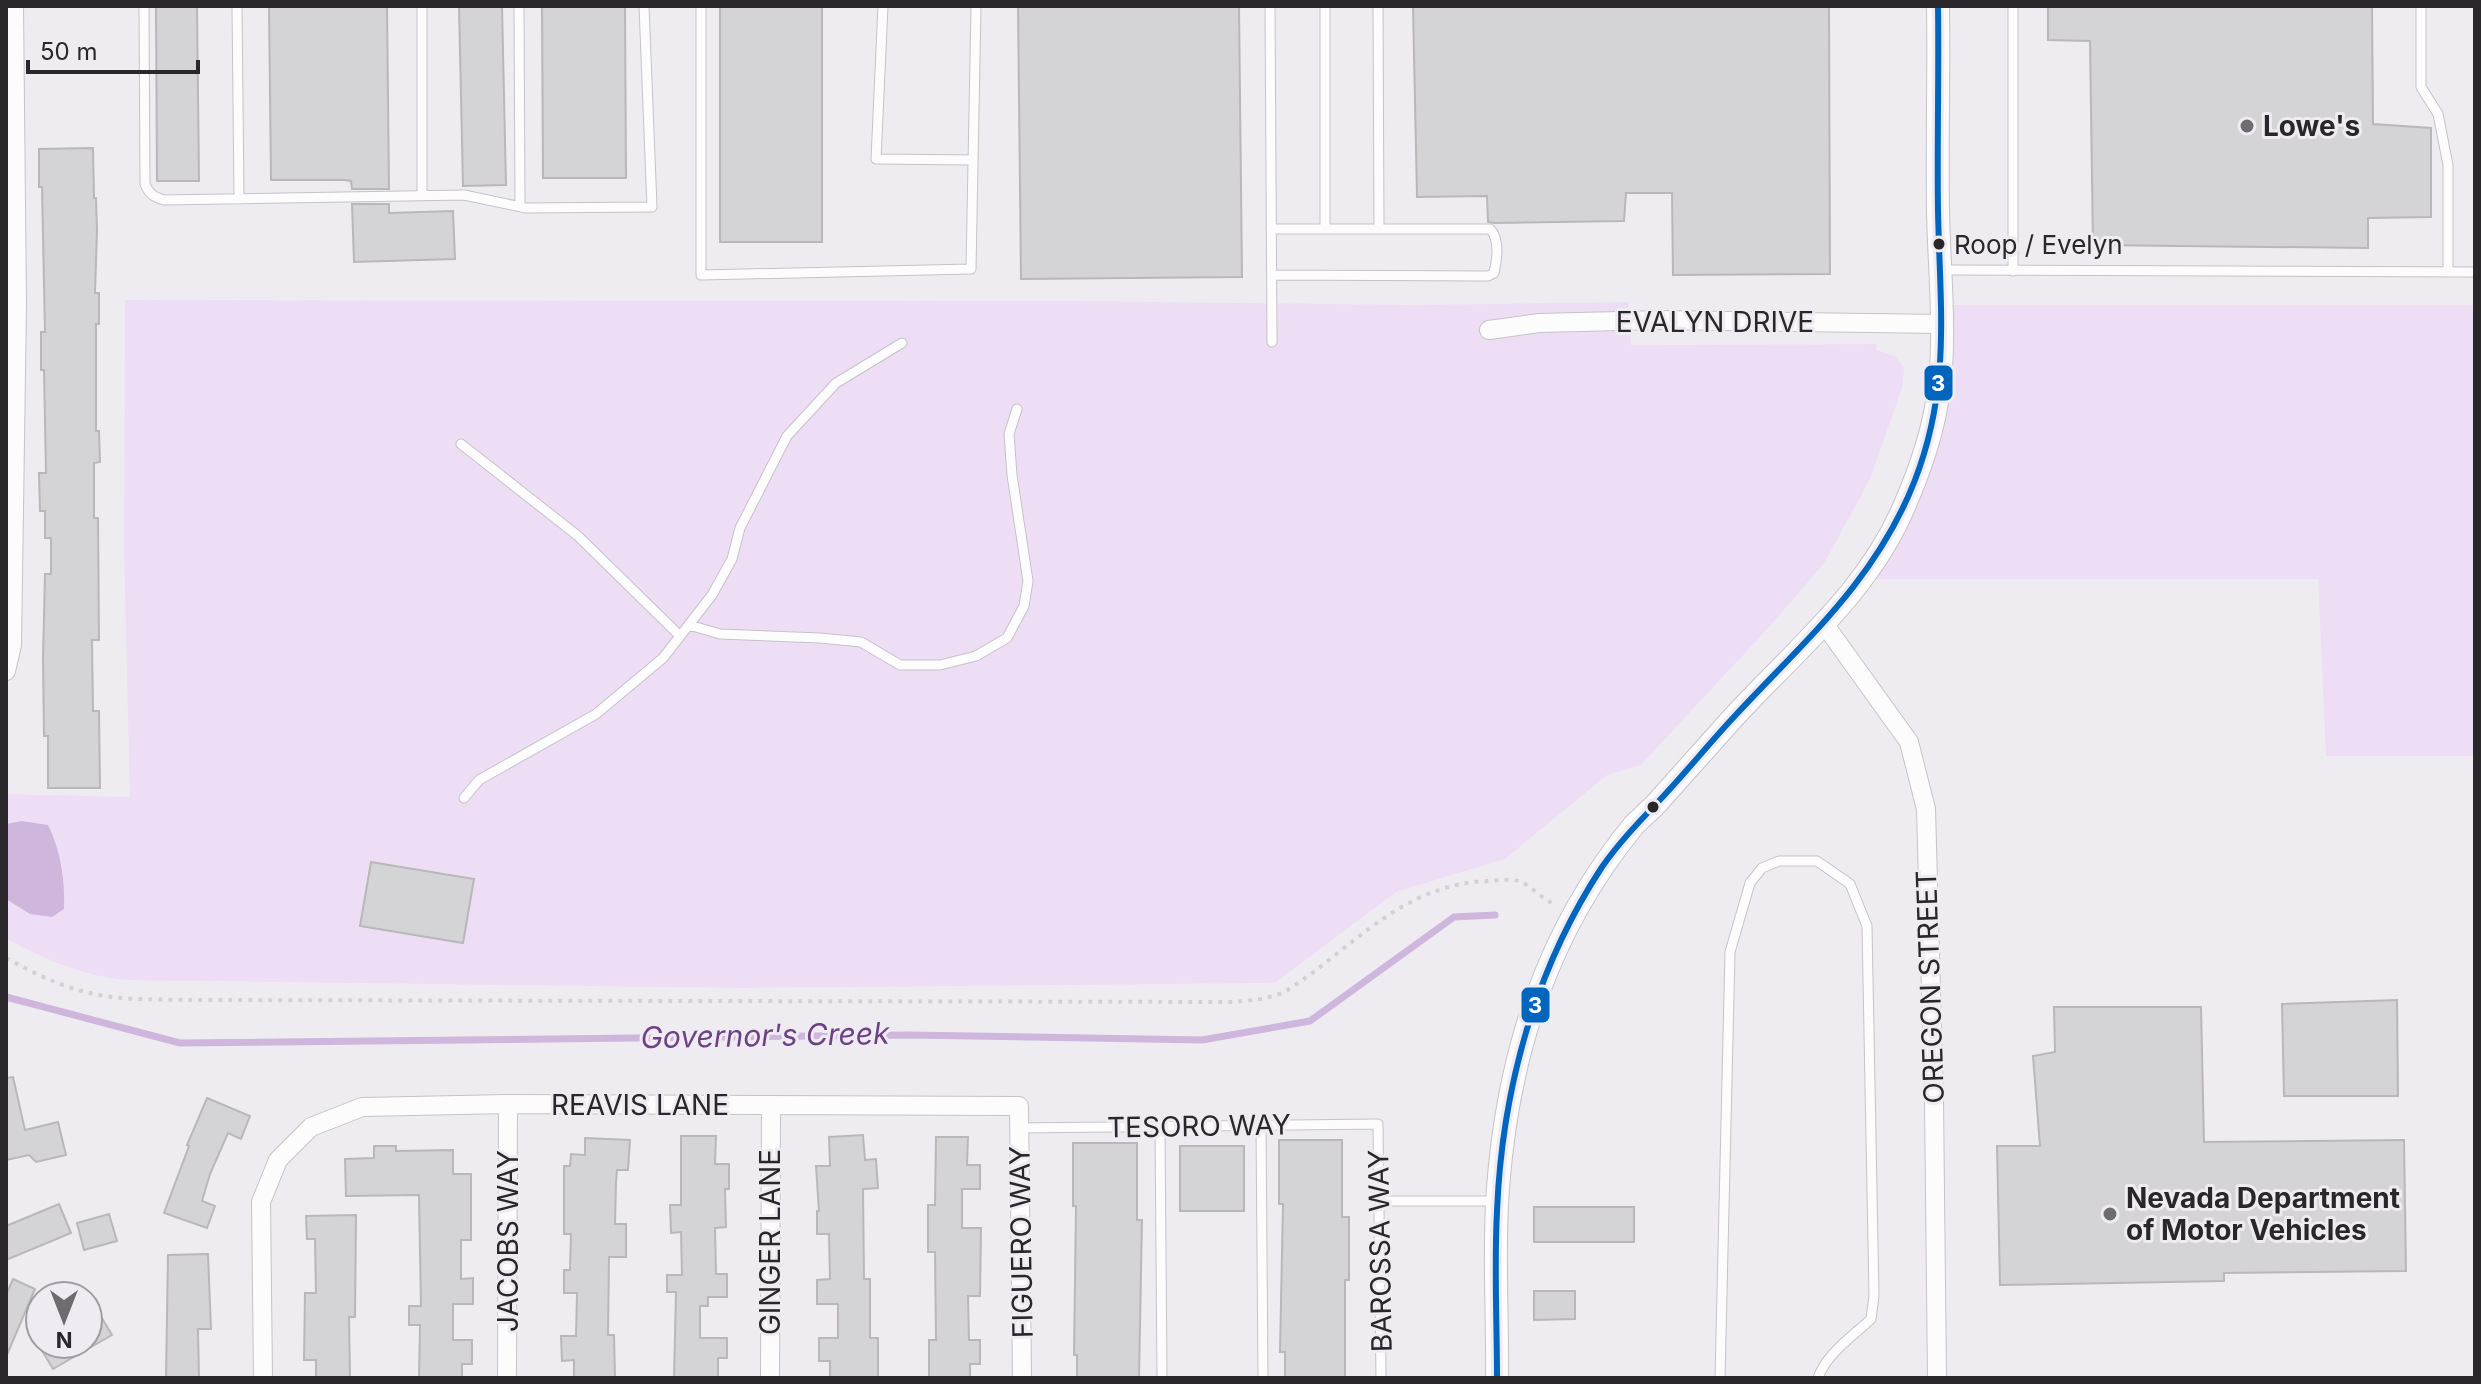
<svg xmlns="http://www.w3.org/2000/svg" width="2481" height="1384" viewBox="0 0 2481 1384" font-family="Inter,sans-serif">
	<rect width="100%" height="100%" fill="#efecf1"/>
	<!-- green -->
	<path fill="#eddef6" d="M125 300 1070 301 1414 305 1628 302 1631 345 1876 344 1877 350 1896 357 1904 368 1902 388 1870 479 1825 562 1770 626 1641 765 1607 775 1505 859 1396 892 1275 983 743 988 126 980C79 975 48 960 6 939V794L130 797 124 552Z
		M1940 305H2475V756H2326L2318 579H1862L1926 448Z"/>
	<!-- water -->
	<path fill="#ceb6dd" d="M22 821 48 825C61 851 65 881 64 909L52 917 30 914 6 899V824Z"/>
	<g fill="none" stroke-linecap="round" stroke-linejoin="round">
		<!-- stream -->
		<path stroke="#ceb6dd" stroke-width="7" d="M6 997 180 1043 909 1035 1202 1040 1310 1021 1454 917 1495 915"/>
	</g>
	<!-- building -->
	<path fill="#d4d3d6" stroke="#bab7bb" stroke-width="2" d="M156 6H197L199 181H157Z
		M269 6H387L389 189H352L351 181 344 180H271Z
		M459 6H502L506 185 463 186Z
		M542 6H625L626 178H543Z
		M720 6H822V242H720Z
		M1018 6H1239L1242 277 1021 279Z
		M1413 6H1829L1830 274 1673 275 1672 193H1626L1624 221 1494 223 1488 222 1487 196 1417 197Z
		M2048 6H2372L2373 124 2431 128V217L2368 218V248L2093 245 2090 41 2048 40Z
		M93 148 94 198H96L97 230 95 293H99V324H96V431H99L100 462 94 463V518H98L99 640H92L93 711H99L100 788H48V736H44L43 659 45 574H51V538H45V511H40L39 473H46L44 370H41V332H45L42 187H39V149Z
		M352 204H389V213L453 211 455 259 354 262Z
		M371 862 474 879 463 943 360 926Z
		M2397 1000 2398 1096H2284L2282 1004Z
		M2054 1007H2201L2204 1142 2404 1140 2406 1271 2224 1273V1281L2000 1285 1997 1146H2040L2033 1056 2055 1052Z
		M13 1077 25 1130 58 1122 66 1155 36 1162 29 1155 6 1160V1078Z
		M207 1098 250 1116 241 1139 228 1133 210 1174 202 1201 215 1206 207 1228 164 1213 189 1146 187 1145Z
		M863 1135 865 1160 876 1159 878 1188 863 1189 864 1279H870V1338H878V1378H830V1361H819V1338H838V1304H817V1280L830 1279 829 1234H817V1211H819L816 1166H830L829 1137Z
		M681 1136H716L715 1164H729V1189H725L726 1227 715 1228 716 1274H727V1297H708V1306H700V1338H727V1358H718V1378H674L676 1292H667V1275H682L681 1232 671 1233 670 1205H681Z
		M936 1137H968L967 1165H980V1189H962V1228H981L980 1296H968L969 1340H980V1364H970V1378H929V1340H936L935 1252H928V1205H935Z
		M585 1138 630 1140 628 1170H617L616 1182 615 1224H626V1257H609L608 1335H614L615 1378H574V1360L562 1361 561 1336H576L577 1293H564V1270H570L571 1234H564V1166H570L571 1154 585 1155Z
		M1279 1140H1342V1217H1349V1280H1345V1378H1285V1352H1280L1283 1204H1279Z
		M1073 1143H1137V1220H1142L1139 1378H1077V1355H1074L1076 1206H1073Z
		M374 1146H396V1151L453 1150V1174H471V1240H461V1279L473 1278V1304H453V1340H472V1364H462V1378H419L420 1325H409V1306H421L419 1195 346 1196 345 1159 374 1158Z
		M1180 1146H1244V1211H1180Z
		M59 1204 71 1233 6 1260V1226Z
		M1534 1207H1634V1242H1534Z
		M109 1214 117 1241 84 1250 77 1223Z
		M356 1215 355 1317H349L350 1378H316V1360H304L305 1293H316L315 1239H307L306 1216Z
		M208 1254 211 1329H198L199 1378H166L168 1255Z
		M13 1279 35 1289 6 1357V1295Z
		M1534 1291H1575V1319L1534 1320Z
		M88 1295 112 1335 53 1369 38 1344H88Z"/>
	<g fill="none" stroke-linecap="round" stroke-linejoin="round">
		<!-- service casing -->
		<g stroke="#c5c3c7" stroke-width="11">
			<path id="service" d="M144 6 145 184C149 194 154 197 164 200L464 195 526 208 652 207 644 6
				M237 6 239 199
				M422 6V196
				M519 6 520 206
				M701 6V275L971 269 976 6
				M883 6 876 159 973 160
				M1270 6 1272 342
				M1325 6V229
				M1378 6 1379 229
				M2421 6V87L2438 114 2448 165V270
				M1271 229H1490C1500 239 1497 260 1494 273L1488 276 1272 275
				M1942 270 2475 272
				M2013 271V6
				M461 444 578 536 680 636
				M689 625 720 634 820 638 861 642 900 665H940L976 656 1007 638 1024 606 1028 581 1012 475 1009 434 1017 409
				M464 798 479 780 596 714 663 658 712 595 732 559 740 528 787 436 836 383 902 343
				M1261 1125 1263 1378
				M1160 1126 1162 1378
				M1019 1128 1378 1124 1381 1378
				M1379 1201H1498
				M1720 1378 1730 952 1750 883 1762 868 1779 861H1817L1850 884 1867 926 1874 1296 1871 1319C1853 1336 1826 1354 1818 1378"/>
		</g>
		<!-- minor casing -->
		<g stroke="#c5c3c7" stroke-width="20">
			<path id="minor" d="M1489 330 1539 323 1660 320 1942 324
				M1825 625 1909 742 1926 809 1934 1100 1937 1378
				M6 671 12 645 17 304 14 6
				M263 1378 261 1202 278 1160 311 1127 362 1107 508 1104 1019 1106 1022 1378
				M507 1378 508 1104
				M770 1378 771 1105"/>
		</g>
		<!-- tertiary casing -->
		<g stroke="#c5c3c7" stroke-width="24">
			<path id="tertiary" d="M1497 1378C1498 1315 1493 1251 1498 1188 1508 1054 1547 931 1634 825 1641 818 1649 811 1656 804 1681 776 1706 748 1732 719 1795 650 1870 591 1906 502 1919 472 1930 440 1936 408 1948 348 1939 272 1938 211 1937 143 1939 74 1938 6"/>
		</g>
		<!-- path -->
		<path stroke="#d3d2d3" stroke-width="4" stroke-dasharray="4 6" stroke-linecap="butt" d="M6 958C30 971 55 984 82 991 116 1001 154 999 190 1000L1234 1002 1263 999 1283 993C1352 950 1399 885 1487 881 1496 881 1509 878 1518 881 1532 885 1540 898 1554 904"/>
		<!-- service -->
		<use href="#service" stroke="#fdfcfd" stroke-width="9"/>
		<!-- minor -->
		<use href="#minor" stroke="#fdfcfd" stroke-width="18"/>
		<!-- tertiary -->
		<use href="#tertiary" stroke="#fdfcfd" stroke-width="22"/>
		<!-- bus-1 casing -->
		<g stroke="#efebf2" stroke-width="12">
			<path id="bus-1" d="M1497 1378C1497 1322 1494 1267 1497 1211 1502 1089 1535 969 1602 867 1618 844 1637 824 1656 804 1682 777 1706 747 1732 719 1803 642 1876 581 1915 480 1951 387 1940 308 1938 211 1937 143 1939 74 1938 6"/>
		</g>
		<!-- bus-1 -->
		<use href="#bus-1" stroke="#0065bd" stroke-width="6"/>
	</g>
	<!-- markers -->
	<g fill="#6e6c70" stroke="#efebf2" stroke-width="3">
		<circle cx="2247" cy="126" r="8"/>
		<circle cx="2110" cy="1214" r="8"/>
	</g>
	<g fill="#29272a" stroke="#efebf2" stroke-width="3">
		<circle cx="1939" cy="244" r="7"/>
		<circle cx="1653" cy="807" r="7"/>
	</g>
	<g text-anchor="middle" stroke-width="6" stroke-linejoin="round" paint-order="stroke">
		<!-- bus labels -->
		<g font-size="26" fill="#29272a" stroke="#efebf2" text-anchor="start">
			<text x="1954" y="254">Roop / Evelyn</text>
		</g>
		<!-- poi labels -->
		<g font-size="28" font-weight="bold" fill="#29272a" stroke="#efebf2" text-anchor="start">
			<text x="2263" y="136">Lowe's</text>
			<text x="2126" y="1208">Nevada Department<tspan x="2126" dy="32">of Motor Vehicles</tspan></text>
		</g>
		<!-- street labels -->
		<g font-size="28" fill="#29272a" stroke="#efebf2">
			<text x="1715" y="332">EVALYN DRIVE</text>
			<text transform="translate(1930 987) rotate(-92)" y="10">OREGON STREET</text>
			<text x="640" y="1115">REAVIS LANE</text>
			<text transform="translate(1199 1126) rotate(-1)" y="10">TESORO WAY</text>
			<text transform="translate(508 1241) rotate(-90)" y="10">JACOBS WAY</text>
			<text transform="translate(770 1242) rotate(-90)" y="10">GINGER LANE</text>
			<text transform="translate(1021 1242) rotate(-91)" y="10">FIGUERO WAY</text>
			<text transform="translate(1380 1251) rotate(-91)" y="10">BAROSSA WAY</text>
		</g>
		<!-- water labels -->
		<g font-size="30" font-style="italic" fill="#6d4284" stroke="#efebf2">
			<text transform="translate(765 1036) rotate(-1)" y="10">Governor's Creek</text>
		</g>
	</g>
	<g stroke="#efebf2" stroke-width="3">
		<rect x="1923" y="364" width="31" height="38" rx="8" fill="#0065bd"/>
		<rect x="1520" y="986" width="31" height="38" rx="8" fill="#0065bd"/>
	</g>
	<g font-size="22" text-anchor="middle" font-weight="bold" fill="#fff">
		<text x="1938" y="391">3</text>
		<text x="1535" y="1013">3</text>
	</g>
	<!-- border -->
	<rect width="2481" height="1384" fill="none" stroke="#29272a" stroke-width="16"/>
	<!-- north arrow -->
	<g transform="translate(64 1320) rotate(180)"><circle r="38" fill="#efebf2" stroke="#a09da2" stroke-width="2"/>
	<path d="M0-6L14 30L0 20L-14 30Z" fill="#6e6c70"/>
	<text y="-12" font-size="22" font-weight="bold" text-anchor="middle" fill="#29272a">N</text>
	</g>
	<!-- scale -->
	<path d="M28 60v12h170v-12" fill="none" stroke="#29272a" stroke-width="4"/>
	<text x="40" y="60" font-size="24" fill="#29272a" stroke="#efebf2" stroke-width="6" paint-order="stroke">50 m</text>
</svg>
